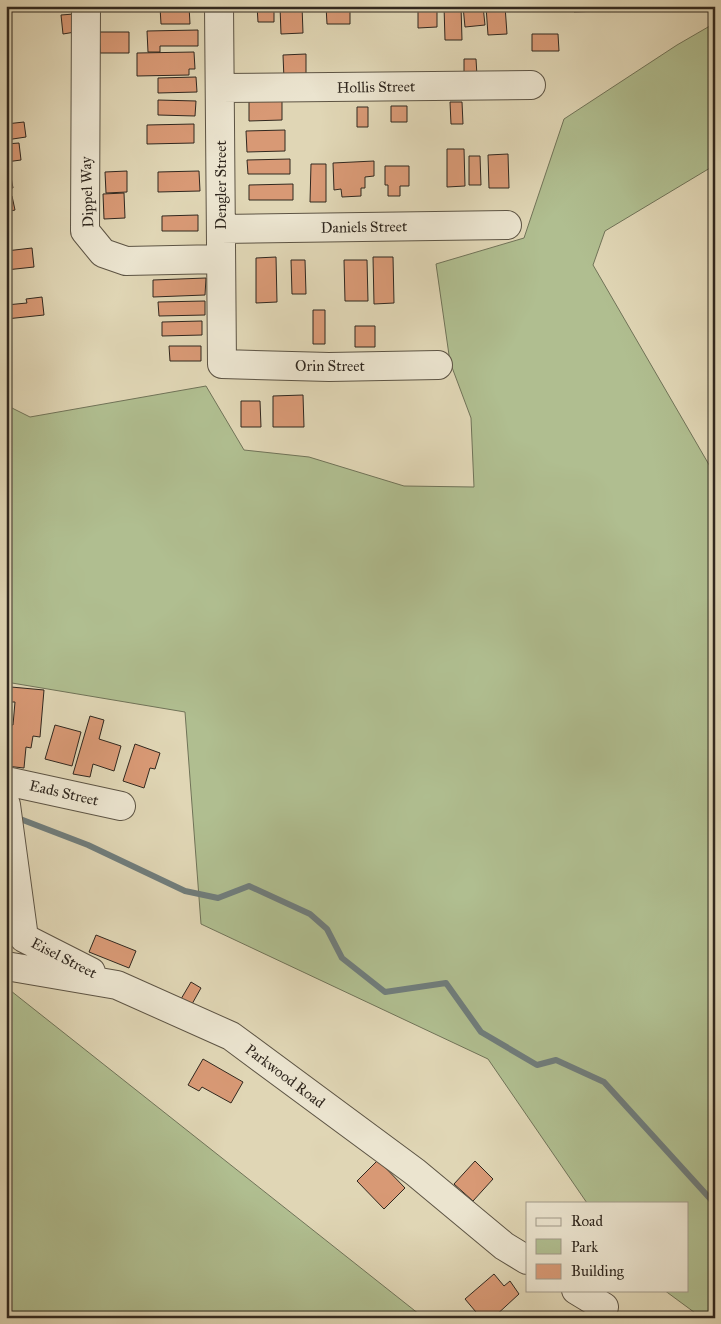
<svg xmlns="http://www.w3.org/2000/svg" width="721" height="1324" viewBox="0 0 721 1324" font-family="'IM FELL Great Primer',serif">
	<rect width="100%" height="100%" fill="#e0d6b5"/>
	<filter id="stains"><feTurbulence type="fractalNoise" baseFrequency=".004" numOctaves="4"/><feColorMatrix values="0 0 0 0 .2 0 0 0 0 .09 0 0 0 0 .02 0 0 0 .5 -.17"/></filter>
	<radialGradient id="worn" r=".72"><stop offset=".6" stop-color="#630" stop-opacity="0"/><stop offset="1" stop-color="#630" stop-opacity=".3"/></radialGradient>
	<!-- green -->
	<path fill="#b0be90" stroke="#707358" d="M715 23V165L605 231 593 265 715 475V1318H702L664 1290H687V1203H587L488 1059 201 924 185 712 6 682V405L30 417 206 386 244 450 309 457 404 486 474 487 471 418 450 362 436 264 524 238 564 119 677 45Z
		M6 987 424 1318H6Z"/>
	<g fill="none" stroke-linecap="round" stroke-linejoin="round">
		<!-- stream -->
		<path stroke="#707d7c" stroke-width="6" d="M15 817 88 845 185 891 218 898 249 886 310 914 327 929 342 958 385 992 446 983 481 1032 537 1065 556 1060 604 1082 715 1204"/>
	</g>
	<!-- building -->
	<path fill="#d89975" stroke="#31281f" d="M189 6 190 24H161L160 7Z
		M257 6H302L303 33 281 34 280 6H274V22H258Z
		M326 6H350V24H327Z
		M418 6H437V27L418 28Z
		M444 6H461L462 40H445Z
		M463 6H483L485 25 465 27Z
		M486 6H505L507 34 488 35Z
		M508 6H525V10L508 11Z
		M574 6H600V11L574 12Z
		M74 14 75 32 63 34 61 15Z
		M198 30V46H160V52H148L147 31Z
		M99 32H129V53H100Z
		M532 34H558L559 51H532Z
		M194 52 195 69H189V75L137 76V53Z
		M306 54V79H284L283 55Z
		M464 59H476L477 76 464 78Z
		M196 77 197 92 158 93V78Z
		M282 97V120L249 121V98Z
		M158 100 196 101 195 116 158 115Z
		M450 102H462L463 124H451Z
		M391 106H407V122H391Z
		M357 107H368V127H357Z
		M24 122 26 137 6 140V124Z
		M194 124V143L147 144V125Z
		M285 130V151L247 152 246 131Z
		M19 143 21 160 6 162V144Z
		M447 149H464L465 186 447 187Z
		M508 154 509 188H489L488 155Z
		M469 156H480L481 185H469Z
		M290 159V174H248L247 160Z
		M374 161V176L365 177V188H361V196L342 197 341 189 334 190 333 163Z
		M311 164H326V202H310Z
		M385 166H409V186H400V196H388V185H385Z
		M127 171V192L106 193 105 172Z
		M199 171 200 191 158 192V172Z
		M6 172H10L13 188H6Z
		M293 184V200H249V185Z
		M124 193 125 218 104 219 103 194Z
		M12 196 15 210 6 212V197Z
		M198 215V231H162V216Z
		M32 248 34 267 6 270V251Z
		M276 257 277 302 256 303V258Z
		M373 257H393L394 303 374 304Z
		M291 260H305L306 294H292Z
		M344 260H367L368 301H345Z
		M206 278 205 295 153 297V280Z
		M42 297 44 315 6 319V305L27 303 26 299Z
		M205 301V315L159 316 158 302Z
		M313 310H325V344H313Z
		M202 321V335L162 336V322Z
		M355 326H375V347H355Z
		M169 346H201V361H170Z
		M303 395 304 427H273V396Z
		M241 401H260L261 427H241Z
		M11 687 44 690 40 737 33 736 31 748 26 747 24 768 6 766V724L13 725 15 702H10Z
		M90 716 104 720 99 739 121 746 114 771 93 764 90 777 73 774Z
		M55 725 81 732 72 766 45 759Z
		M135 744 160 753 155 769 150 768 144 788 123 781Z
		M96 935 136 951 129 968 89 952Z
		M191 982 201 988 192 1004 181 999Z
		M203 1059 243 1082 231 1103 202 1087 199 1091 188 1085Z
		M378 1160 405 1188 384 1209 357 1181Z
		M475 1161 493 1179 473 1201 454 1184Z
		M494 1274 504 1286 510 1281 519 1294 493 1318H481L465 1299Z"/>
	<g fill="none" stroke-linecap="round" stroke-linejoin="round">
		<!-- minor casing -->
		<g stroke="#5d5444" stroke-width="30">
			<path id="minor" d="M86 6 85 231 103 253 126 261 221 259
				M219 6 222 364 329 367 438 365
				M221 88 531 85
				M221 229 507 225
				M6 781 121 806
				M6 805 24 938 91 972
				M6 966 117 985 231 1036 415 1172 504 1246 527 1260
				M576 1290 604 1307"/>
		</g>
		<!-- minor -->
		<use href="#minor" stroke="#ebe4cf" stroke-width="28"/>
	</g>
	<g text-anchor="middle" stroke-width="4" stroke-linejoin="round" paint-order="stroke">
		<!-- street labels -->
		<g font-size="15" fill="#31281f" stroke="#ebe4cf">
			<text transform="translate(376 87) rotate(-1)" y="5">Hollis Street</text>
			<text transform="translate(221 185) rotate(-90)" y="5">Dengler Street</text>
			<text transform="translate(87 192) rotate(-92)" y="5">Dippel Way</text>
			<text transform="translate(364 227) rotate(-1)" y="5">Daniels Street</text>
			<text x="330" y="371">Orin Street</text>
			<text transform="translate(64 793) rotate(13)" y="5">Eads Street</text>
			<text transform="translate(64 958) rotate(27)" y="5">Eisel Street</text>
			<text transform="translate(285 1076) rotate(37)" y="5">Parkwood Road</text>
		</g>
	</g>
	<!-- margin -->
	<rect width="721" height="1324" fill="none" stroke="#e0d6b5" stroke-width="25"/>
	<rect x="8" y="8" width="706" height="1309" fill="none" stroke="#31281f" stroke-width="2.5"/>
	<rect x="12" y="12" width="696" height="1299" fill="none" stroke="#31281f"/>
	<!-- legend -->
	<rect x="526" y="1202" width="162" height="90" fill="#ebe4cf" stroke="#a19989"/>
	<rect x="536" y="1218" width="25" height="8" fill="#ebe4cf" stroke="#a19989"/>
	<text x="571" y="1226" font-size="15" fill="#31281f">Road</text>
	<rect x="536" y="1239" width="25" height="15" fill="#b0be90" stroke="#a19989"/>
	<text x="571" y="1252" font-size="15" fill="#31281f">Park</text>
	<rect x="536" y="1264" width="25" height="15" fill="#d89975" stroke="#a19989"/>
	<text x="571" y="1276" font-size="15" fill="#31281f">Building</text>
	<rect width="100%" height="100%" filter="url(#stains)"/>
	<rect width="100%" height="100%" fill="url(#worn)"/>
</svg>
